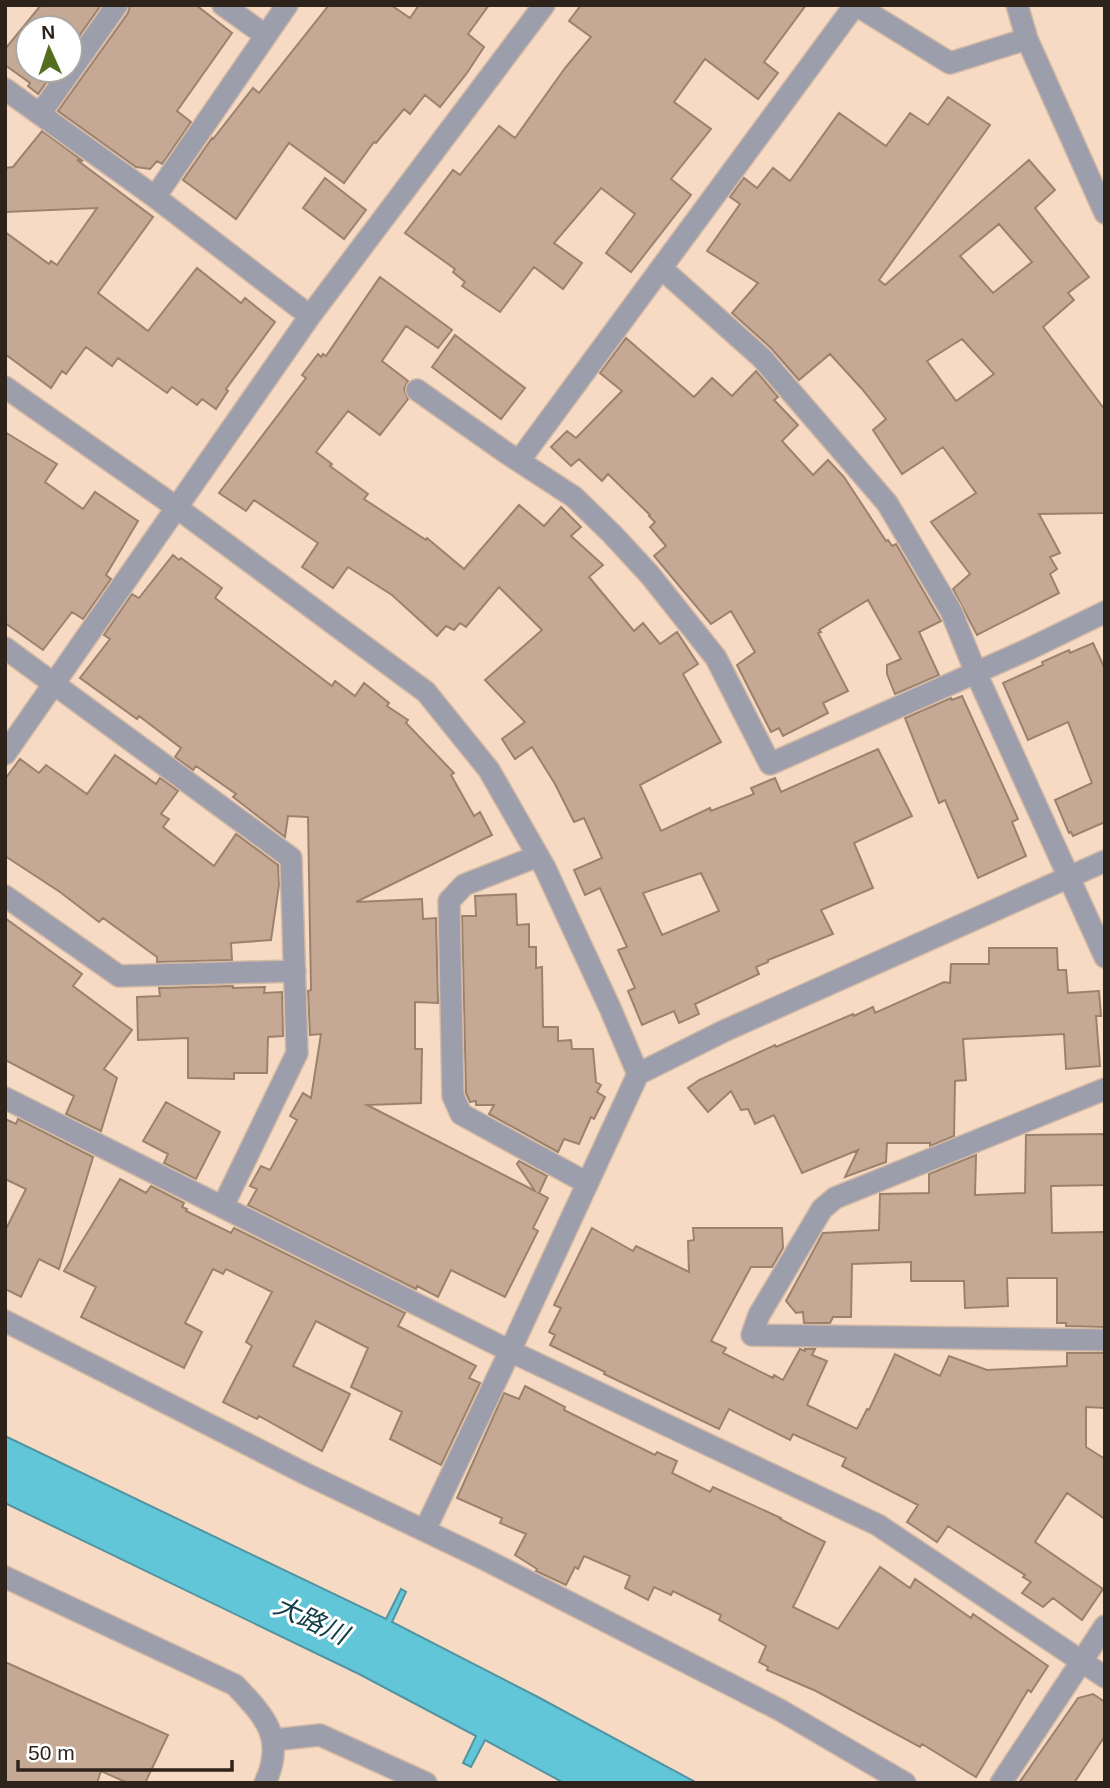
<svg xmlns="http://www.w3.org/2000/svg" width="1110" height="1788" viewBox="0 0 1110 1788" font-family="Arial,'Noto Sans JP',sans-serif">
	<rect width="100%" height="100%" fill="#f7dac3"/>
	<!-- water -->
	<path fill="#62c6d9" stroke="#5295a0" stroke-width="2" d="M5 1436 386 1619 401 1589 406 1592 392 1622 536 1696 697 1783H564L485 1740 471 1767 463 1763 476 1736 359 1674 5 1503Z"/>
	<!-- building -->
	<path fill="#c5a994" stroke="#9c826d" stroke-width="2" fill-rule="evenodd" d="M41 5H101L70 49V28H28V70H55L38 94 28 86 30 83 5 65V49Z
		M130 5H196L232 33 177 111 191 122 162 164 157 161 150 169 136 167 58 111 128 13Z
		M329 5H391L410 18 419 5H489L468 34 484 47 467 73 440 107 425 95 410 114 404 109 376 143 374 142 344 183 289 143 236 219 183 180 212 138 213 139 253 88 259 93Z
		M581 5H806L764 62 778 73 758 99 705 59 674 102 711 129 671 179 691 195 631 272 606 253 635 214 601 188 554 243 582 263 563 289 534 267 500 312 462 286 465 282 453 272 455 269 405 233 453 170 460 175 499 126 515 138 565 68 591 37 569 21Z
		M948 97 990 125 879 280 885 285 1029 160 1055 190 1035 208 1089 277 1068 293 1074 300 1043 327 1105 410V513L1039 514 1060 553 1050 557 1057 569 1050 574 1059 593 977 635 953 589 970 574 931 522 976 493 943 447 902 474 873 430 886 419 862 389 830 354 799 380 771 348 732 313 758 283 707 251 740 204 730 197 744 178 757 188 773 168 790 181 839 113 886 146 910 113 928 125ZM999 224 1032 262 993 293 960 256ZM962 339 994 374 956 401 927 361Z
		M42 131 83 161 77 160 153 217 98 293 148 331 197 268 241 303 245 298 275 322 226 389 228 391 216 409 202 399 197 405 172 387 167 393 118 358 112 366 86 347 66 374 62 371 51 388 5 354V232L49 264 51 261 57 265 97 208 5 212V168L13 167Z
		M325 178 366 210 344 239 303 208Z
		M380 277 452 330 438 348 406 326 382 361 408 381 404 389 408 399 380 435 348 411 316 452 332 464 330 466 368 494 364 499 426 540 427 538 464 569 519 505 544 526 561 507 581 527 571 536 603 565 589 577 634 631 643 623 660 644 677 632 698 664 683 674 721 742 640 785 661 831 710 808 711 811 754 794 751 788 775 778 781 792 878 749 912 816 854 843 873 888 821 910 833 934 768 960V962L756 967 759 974 695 1004 699 1014 679 1023 674 1011 642 1025 628 991 635 988 618 950 627 947 600 888 585 895 574 870 602 858 584 818 574 822 555 784 532 747 515 759 502 739 525 722 485 680 542 630 499 587 466 627 460 623 454 630 446 626 437 636 392 595 348 567 333 588 302 567 318 543 254 500 246 511 219 493 306 378 302 375 318 354 321 357 323 354 326 356ZM701 873 719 911 662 935 643 893Z
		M455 335 525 388 501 419 432 367Z
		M626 338 694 397 712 378 732 396 756 371 778 397 774 400 798 425 782 441 813 475 828 460 844 477 886 541 888 540 892 546 896 544 941 621 919 632 939 675 895 694 887 674V665L901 659 868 600 819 630 821 632 818 633 848 691 823 703 828 713 783 736 779 728 771 732 737 665 755 652 731 611 711 624 654 556 666 546 650 527 655 522 649 516 650 515 608 474 602 481 579 459 571 466 551 447 567 431 576 438 622 391 600 373Z
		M5 432 57 464 45 482 83 509 95 492 138 521 106 575 111 579 83 619 72 612 43 650 5 623Z
		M173 555 179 560 181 558 222 588 215 598 332 686 335 681 355 696 364 683 389 703 387 706 408 720 406 723 454 773 451 775 474 816 480 812 492 835 356 902 422 899 423 919 436 918 438 1003 415 1002V1049H422L421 1103 367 1105 535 1191 517 1164 519 1161 547 1176 539 1193 548 1198 533 1228 538 1231 505 1297 451 1270 438 1297 417 1286 416 1289 248 1205 257 1189 250 1186 261 1166 270 1170 297 1120 290 1116 303 1093 311 1098 321 1034 310 1035 308 991 311 990 308 817 288 816 285 837 233 797 236 794 196 766 193 770 175 757 181 748 139 716 137 719 80 678 110 639 104 635 132 594 139 598Z
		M1093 643 1105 669V822L1073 836 1071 832 1069 833 1055 800 1092 783 1068 722 1028 740 1003 683 1043 665 1042 662 1069 650 1070 653Z
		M962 696 1018 819 1012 822 1026 856 978 878 945 800 939 803 905 718 951 698 952 700Z
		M115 755 156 784 160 778 178 791 161 814 169 819 163 827 214 866 236 834 278 865 279 885 271 940 231 943 232 960 157 962V957L103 918 99 922 60 892 5 856V779L20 759 39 773 46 765 87 794Z
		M516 894 517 925 529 924V947H536V968L542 967 543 1027H558V1041L571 1040 572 1049H593L596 1082 601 1085 597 1092 605 1097 594 1119 591 1117 579 1144 564 1139 558 1152 489 1114 494 1105H476V1101L470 1102 466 1093 462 916H476L475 896Z
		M5 918 82 974 73 986 132 1030 104 1069 117 1078 101 1131 66 1114 74 1096 5 1060Z
		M989 948H1057L1058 970H1066L1068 993 1099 991 1101 1016H1096L1100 1066 1066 1069 1064 1034 963 1039 966 1080 955 1081 954 1136 930 1146V1143H887L886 1162 845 1177 858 1150 802 1173 774 1115 755 1124 748 1109 741 1110 731 1091 708 1112 688 1088 699 1080 775 1045 776 1047 853 1014 854 1016 873 1007 875 1013 944 982 950 983 951 964H989Z
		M233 986V988L265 987 264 993 282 992 283 1036 268 1037 267 1073H234V1079L188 1078V1038L138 1040 137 997 160 996 159 988Z
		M166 1102 220 1132 196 1179 164 1163 168 1154 143 1141Z
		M5 1119 16 1124 18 1119 93 1157 59 1269 39 1259 21 1297 5 1289V1231L26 1189 5 1179Z
		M1105 1134V1185L1051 1186 1052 1233 1105 1232V1327L1066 1326V1323H1057V1278H1007L1008 1306 965 1308 964 1281H911V1262L852 1264 851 1317H833L830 1323H804L803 1312 796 1313 786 1301 823 1233 879 1230 880 1194 929 1193V1174L976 1155 975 1195 1025 1193 1026 1135Z
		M120 1179 146 1193 151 1186 184 1203 182 1207 187 1209 186 1211 231 1233 234 1228 405 1313 398 1326 476 1366 469 1378 480 1383 441 1465 390 1439 402 1412 351 1387 368 1348 316 1321 293 1366 350 1394 322 1451 259 1416 257 1419 223 1402 252 1346 246 1342 272 1292 226 1269 223 1274 213 1269 185 1323 202 1332 184 1368 81 1317 96 1287 64 1271Z
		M592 1228 633 1251 636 1246 689 1272 688 1241 694 1240 693 1228H782L783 1248 772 1267H751L711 1341 726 1348 723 1353 773 1378 774 1375 783 1380 800 1349 805 1351V1349H815L812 1355 827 1361 807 1405 857 1429 867 1409 869 1410 895 1354 940 1376 949 1356 987 1370 1067 1366V1353H1105V1408L1086 1407V1447L1105 1459V1519L1067 1493 1035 1542 1103 1589 1082 1620 1053 1598 1043 1607 1022 1593 1031 1582 1023 1577 1025 1575 948 1526 937 1542 907 1522 918 1505 842 1466 846 1458 793 1434 790 1440 729 1409 719 1429 604 1374 605 1372 550 1345 555 1335 549 1332 561 1308 554 1305Z
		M525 1386 565 1407 564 1410 608 1432 655 1455 657 1452 677 1461 672 1473 710 1492 713 1487 781 1518 780 1519 825 1542 793 1607 838 1629 880 1567 910 1588 915 1579 971 1618 973 1614 1048 1666 1031 1692 1028 1690 976 1777 922 1744 920 1747 816 1691 767 1670 768 1667 759 1662 766 1646 719 1620 721 1615 673 1591 671 1595 654 1587 648 1600 625 1588 630 1576 584 1556 578 1569 575 1567 566 1585 536 1571 537 1569 515 1555 526 1534 500 1523 502 1518 457 1498 504 1393 519 1399Z
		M5 1662 168 1735 145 1783H128L101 1771 97 1783H5Z
		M1093 1694 1105 1702V1736L1074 1783H1019L1078 1698Z"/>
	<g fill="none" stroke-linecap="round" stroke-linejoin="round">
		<!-- minor casing -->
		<g stroke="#d3b9a5" stroke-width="24">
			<path id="minor" d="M223 5 265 35
				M856 5 950 63 1027 39
				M1017 5 1027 39 1105 213
				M5 89 155 197 310 316
				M40 114 117 5
				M155 197 287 5
				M661 268 762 358 887 503 951 611 976 673 1105 957
				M5 387 176 507 426 692 489 770 545 868 610 1008 638 1074
				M417 390 505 452 574 497 612 534 650 575 716 658 770 764 1029 649 1105 612
				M519 461 855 5
				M5 648 291 858 297 1053 223 1206
				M5 754 310 316 544 5
				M538 856 464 885 449 901 453 1096 461 1114 587 1183
				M5 896 119 976 295 971
				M1105 1089 835 1198 822 1209 759 1315 752 1335 1105 1340
				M5 1098 510 1351 878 1525 1105 1677
				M5 1321 306 1474 484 1559 780 1710 905 1783
				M425 1530 510 1351 638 1074 724 1031 1105 861
				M5 1577 235 1685C265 1717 286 1738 265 1783
				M273 1740 320 1735 426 1783
				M1001 1783 1105 1626"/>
		</g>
		<!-- minor -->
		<use href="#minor" stroke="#9d9eac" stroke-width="21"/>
	</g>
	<g text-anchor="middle" stroke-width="6" stroke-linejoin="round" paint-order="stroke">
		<!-- water labels -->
		<g font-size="26" font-style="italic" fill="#0e3d45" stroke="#fff">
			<text transform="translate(311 1620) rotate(25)" y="9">大路川</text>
		</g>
	</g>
	<!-- border -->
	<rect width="1110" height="1788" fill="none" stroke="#2e231a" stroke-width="14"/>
	<!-- north arrow -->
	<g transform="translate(49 49) rotate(357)"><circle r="33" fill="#ffffff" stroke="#aba7a3" stroke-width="2"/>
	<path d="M0-5L12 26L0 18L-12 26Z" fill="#556d1f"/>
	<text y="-10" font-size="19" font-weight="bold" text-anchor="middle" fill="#2e231a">N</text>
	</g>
	<!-- scale -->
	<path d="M18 1760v10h214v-10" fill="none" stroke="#2e231a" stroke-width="3.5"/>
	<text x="28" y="1760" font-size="21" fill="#2e231a" stroke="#ffffff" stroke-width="5" paint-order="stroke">50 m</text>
</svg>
